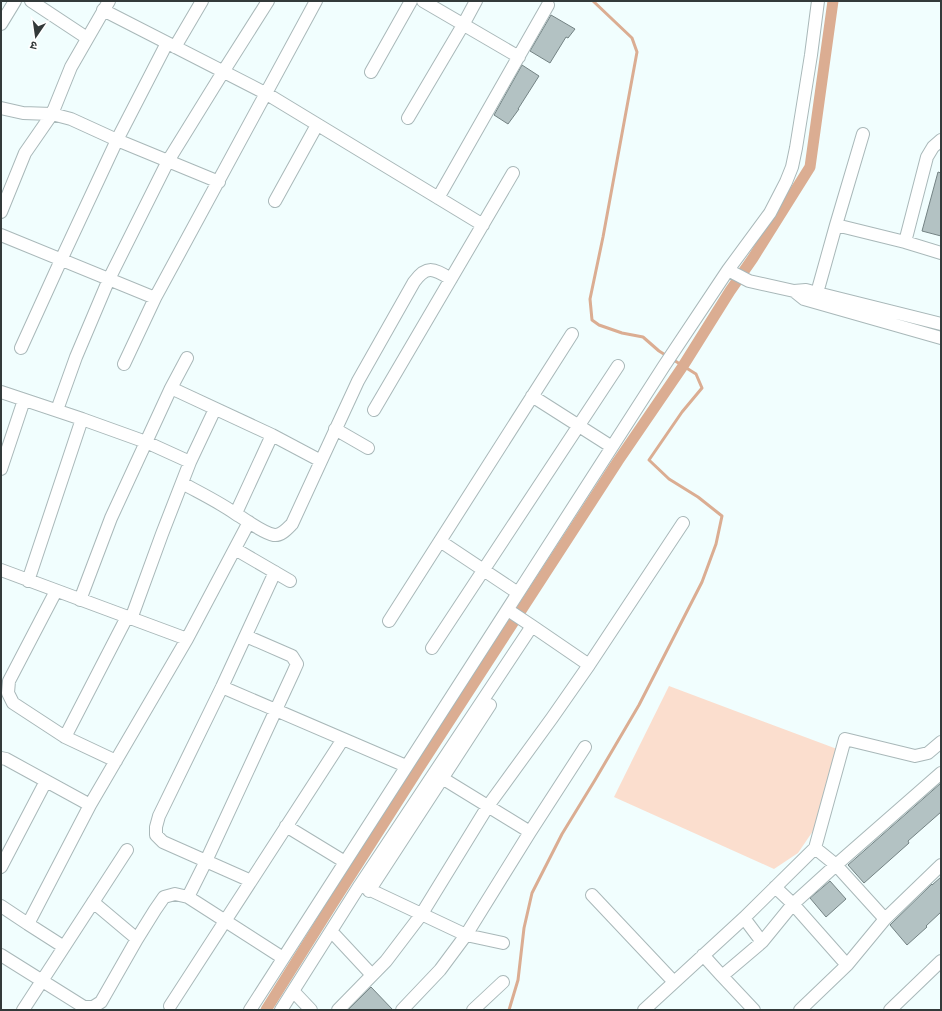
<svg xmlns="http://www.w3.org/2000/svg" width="942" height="1011" viewBox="0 0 942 1011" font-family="'Sofia Sans Condensed','Noto Sans Devanagari',sans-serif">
	<rect width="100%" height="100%" fill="#f1fefe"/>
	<!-- green -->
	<path fill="#fbdece" d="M669 686 837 749 815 828 798 853 774 869 614 797Z"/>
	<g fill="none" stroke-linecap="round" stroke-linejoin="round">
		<!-- stream -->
		<path stroke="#dbad92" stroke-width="3" d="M593 1 632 38 637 52 603 237 590 299 592 320 599 325 622 333 643 337 659 351 667 356
			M509 1010 518 980 524 928 532 893 562 834 595 780 639 705 702 582 716 544 722 516 698 497 669 479 649 460 682 412 702 388 696 374 672 359"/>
		<!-- canal -->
		<path stroke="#dbad92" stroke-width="11" d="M266 1010 331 906 419 768 618 461 683 366 730 291 753 258 810 167 833 1"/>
	</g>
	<!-- building -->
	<path fill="#b3c2c3" stroke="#748384" d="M551 15 575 29 568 38 566 37 550 63 530 51Z
		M522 65 539 76 518 109H519L508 124 494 115Z
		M938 172 941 173V236L922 231Z
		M941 783V812L908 841 909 843 864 883 848 865Z
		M941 877V912L926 926 927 927 907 945 890 925 932 884V885Z
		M830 881 846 899 826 917 810 898Z
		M371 987 393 1010H348Z"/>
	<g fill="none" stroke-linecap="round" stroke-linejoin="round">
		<!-- minor casing -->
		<g stroke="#a9b8b9" stroke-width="14">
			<path id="minor" d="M31 1 87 38
				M423 1 519 57
				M103 10 267 94 483 225
				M1 24 15 1
				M175 47 202 1
				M371 72 411 1
				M1 108 23 113 52 114 71 119 117 140 219 182
				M408 118 463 25 476 1
				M438 198 548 5
				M275 201 317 125
				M1 212 25 153 52 114 71 67 109 1
				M836 225 905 242 941 253
				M1 235 155 298 124 364
				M905 242 927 157 933 147 941 140
				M728 270 749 281 794 291 806 290 817 293 941 324
				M794 291 804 299 941 338
				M817 293 836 225 863 134
				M155 298 316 1
				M21 348 61 260 117 140 167 43
				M171 388 272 435 321 461 292 524C287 529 281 536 274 535 263 533 246 520 236 514 219 502 200 493 182 483
				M1 392 82 419 146 442 190 462 162 534 131 619
				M532 396 612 447
				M57 410 76 357 109 279 168 161 223 72 268 1
				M374 410 513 173
				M335 429 368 448
				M321 461 358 381 414 282C427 264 434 269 451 279
				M190 462 215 409
				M1 469 24 400
				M236 513 272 435
				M440 541 518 593
				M235 549 290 581
				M1 570 187 639
				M28 581 82 419
				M56 591 9 681 8 693 13 703 65 737 116 761
				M80 600 111 518 171 388 187 358
				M508 610 532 626 589 665
				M389 621 572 334
				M432 648 618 366
				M222 687 406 766
				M65 737 127 617
				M1 758 6 759 90 805
				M442 778 530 832
				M286 826 345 862
				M815 848 836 865 885 919
				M1 867 46 781
				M251 881 163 842 156 835V827L159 816 222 687 275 572
				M364 887 466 935 503 943
				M775 887 793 904 847 965
				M369 891 490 705
				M592 895 674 982
				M188 897 206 861 293 673 297 664 292 656 246 636
				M93 902 137 939
				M1 906 28 924
				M744 918 762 942 722 976 754 1010
				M331 931 372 975
				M762 942 793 904 836 865 941 773
				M64 947 28 924 90 805 187 639 249 522
				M1 955 84 1007H93L101 1002 137 939 155 910 164 897 175 894 188 897 283 958
				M703 955 722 976
				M293 991 311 1010
				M170 1006 343 739
				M23 1010 127 850
				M250 1010 664 366 728 270 770 213 786 182 792 167 796 148 811 55 818 1
				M281 1010 360 885 532 626
				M338 1010 386 961 421 915 488 806 552 718 589 665 683 523
				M402 1010 440 970 466 935 530 832 585 747
				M473 1010 503 982
				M644 1010 744 918 815 848 845 739 915 756 928 753 941 742
				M800 1010 847 965 885 919 941 865
				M890 1010 941 961"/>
		</g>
		<!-- minor -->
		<use href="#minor" stroke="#fff" stroke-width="12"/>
	</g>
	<!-- border -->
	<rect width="942" height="1011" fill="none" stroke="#333a3a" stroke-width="4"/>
	<!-- north arrow -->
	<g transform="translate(36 36) rotate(193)" stroke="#ffffff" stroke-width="3" paint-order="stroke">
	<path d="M0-3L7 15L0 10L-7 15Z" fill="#333a3a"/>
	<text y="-6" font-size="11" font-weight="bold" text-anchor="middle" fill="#333a3a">उ</text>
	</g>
</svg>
